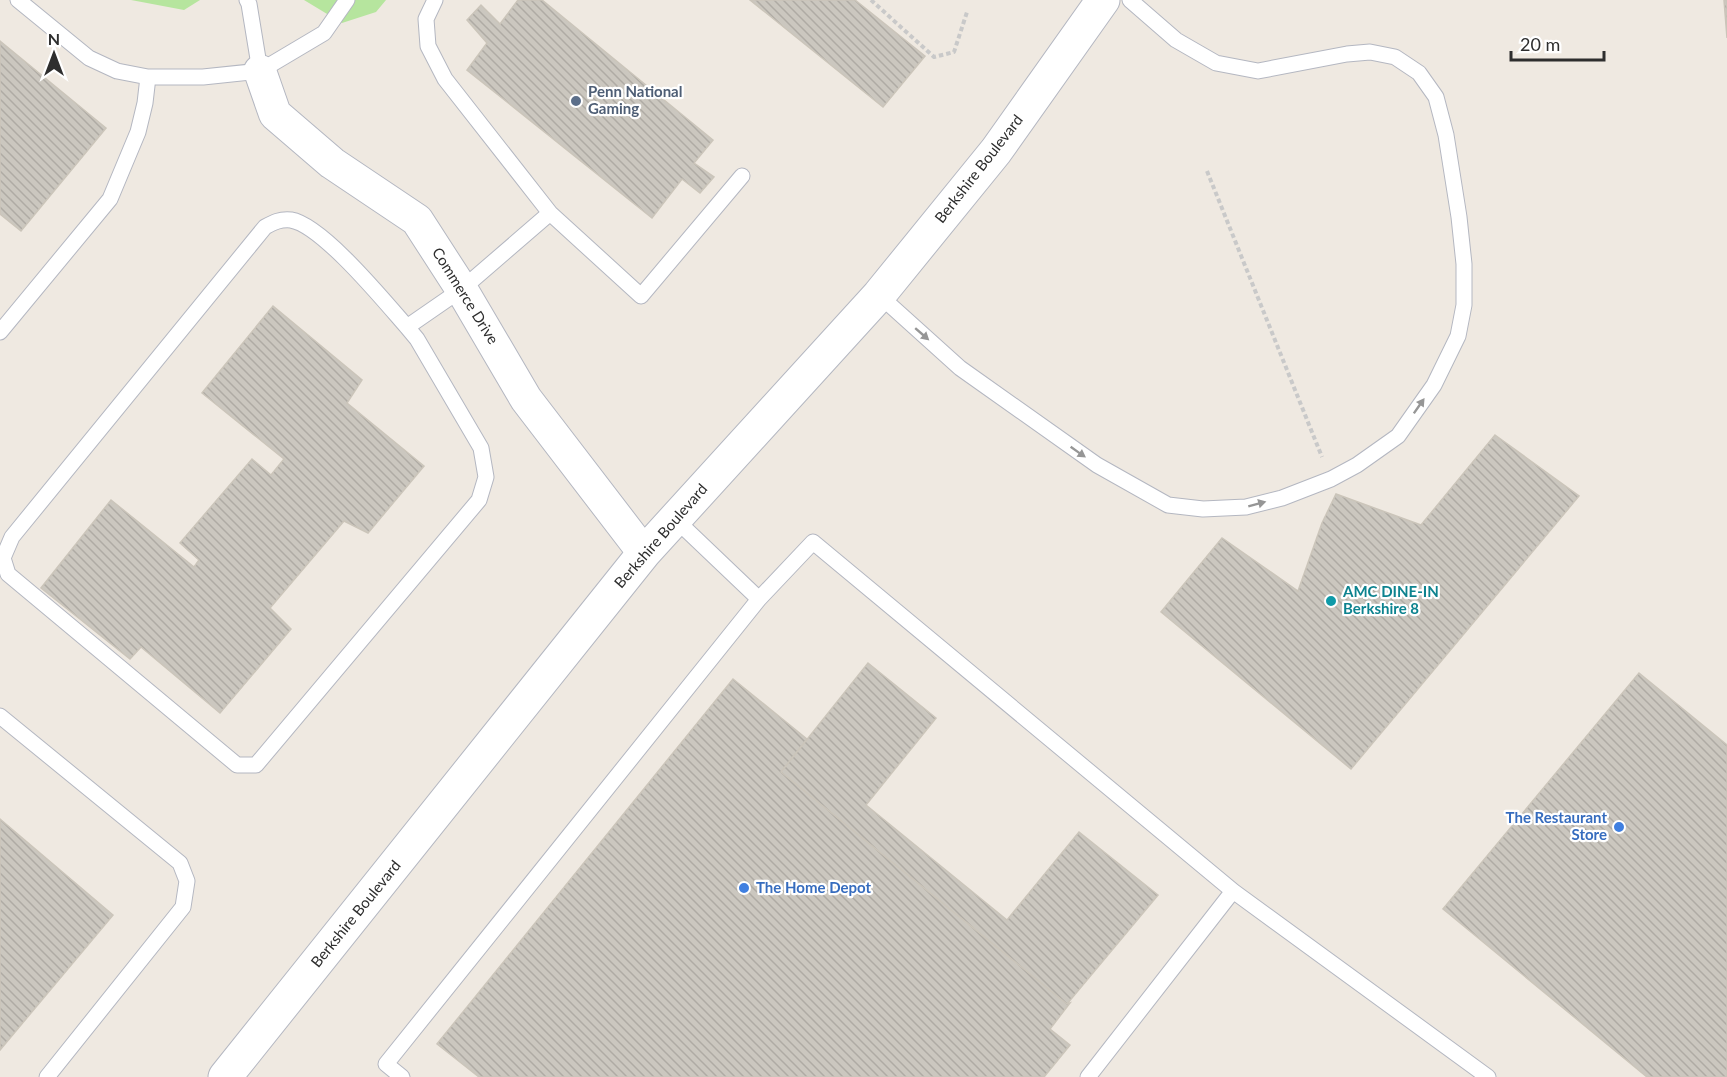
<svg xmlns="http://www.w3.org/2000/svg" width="1727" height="1077" viewBox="0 0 1727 1077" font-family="Lato,sans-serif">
	<defs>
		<pattern id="building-back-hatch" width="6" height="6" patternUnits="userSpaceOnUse" patternTransform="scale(1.5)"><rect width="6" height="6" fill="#cbc7bf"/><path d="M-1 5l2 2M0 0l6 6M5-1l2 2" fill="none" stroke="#afaba4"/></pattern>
	</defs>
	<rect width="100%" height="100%" fill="#efe9e1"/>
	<!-- grass -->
	<path fill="#b6e59e" d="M131 0H200L184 10Z
		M304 0H386L376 12 342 23Z"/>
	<!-- building -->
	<path fill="url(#building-back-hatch)" stroke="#cbc5ba" stroke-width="1.5" d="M518 0H542L713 140 694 163 714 177 700 193 682 179 652 218 467 70 487 43 467 20 481 5 500 24Z
		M750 0H855L925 56 883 107Z
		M1724 0H1727V38Z
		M0 41 106 128 21 231 0 214Z
		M273 306 362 380 347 403 424 466 368 533 344 521 270 608 291 629 220 713 141 647 130 659 41 588 111 500 194 567 199 560 180 543 252 459 271 475 284 459 202 393Z
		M1495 435 1579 496 1351 769 1161 612 1222 538 1298 591 1322 523 1336 494 1421 525Z
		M868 663 936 718 866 805 1007 920 1079 832 1158 895 1067 1004 781 772Z
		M1639 673 1727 745V1077H1647L1443 909Z
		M733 679 807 739 781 772 1067 1004 1070 1003 1050 1029 1070 1045 1044 1077H479L437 1044Z
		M0 819 113 915 0 1050Z"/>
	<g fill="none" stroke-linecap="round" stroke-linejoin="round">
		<!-- service casing -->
		<g stroke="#b4b7c1" stroke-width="17">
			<path id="service" d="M18 0 89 58 117 71 148 77H203L260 71 324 33 347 0
				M247 0 249 4 260 71
				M550 213 641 296 742 176
				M879 295 960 368 1097 465 1168 505 1203 509 1246 507 1282 498 1331 479 1357 465 1398 436 1434 385 1458 336 1464 305V264L1459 217 1446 135 1436 97 1419 73 1395 57 1370 52 1347 54 1258 71 1216 63 1176 40 1130 0
				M407 327C385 302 322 225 291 220 280 219 274 222 265 227L12 537 3 558 8 574 237 765H256L479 500 486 477 481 448 417 339 407 327 462 289 550 213 445 79 428 46 426 19 435 0
				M0 332 110 199 138 132 145 103 148 77
				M674 518 759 599 813 542 1233 891 1488 1077
				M0 716 180 863 187 881 183 907 47 1077
				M402 1077 386 1064 759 599
				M1088 1077 1233 891"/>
		</g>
		<!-- minor casing -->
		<g stroke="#b4b7c1" stroke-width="34">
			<path id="minor" d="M260 71 275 114 332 163 417 220 459 285 526 399 644 553"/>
		</g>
		<!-- secondary casing -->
		<g stroke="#b4b7c1" stroke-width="35">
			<path id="secondary" d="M225 1077 644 553 879 295 996 151 1103 0"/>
		</g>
		<!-- path -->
		<path stroke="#c9c9c9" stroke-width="4" stroke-dasharray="4.5 3" stroke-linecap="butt" d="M871 0 934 57 954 52 967 12
			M1207 171 1322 457"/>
		<!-- service -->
		<use href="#service" stroke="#fff" stroke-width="15"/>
		<!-- minor -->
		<use href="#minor" stroke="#fff" stroke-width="32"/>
		<!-- secondary -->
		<use href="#secondary" stroke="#fff" stroke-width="33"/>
	</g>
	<!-- one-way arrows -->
	<defs><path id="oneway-solid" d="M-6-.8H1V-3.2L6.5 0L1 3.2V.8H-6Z" transform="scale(1.5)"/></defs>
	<g fill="#969696">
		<use href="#oneway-solid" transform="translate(922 334) rotate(41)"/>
		<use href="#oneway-solid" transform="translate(1419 406) rotate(-55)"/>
		<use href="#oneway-solid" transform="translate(1078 452) rotate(35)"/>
		<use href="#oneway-solid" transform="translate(1257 504) rotate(-15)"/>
	</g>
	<!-- markers -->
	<circle fill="#5c6f8a" stroke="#fff" stroke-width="2" cx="576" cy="101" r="6"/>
	<circle fill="#0f9aa8" stroke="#fff" stroke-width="2" cx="1331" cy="601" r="6"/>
	<g fill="#3f7fe0" stroke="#fff" stroke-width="2">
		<circle cx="1619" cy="827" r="6"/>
		<circle cx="744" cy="888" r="6"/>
	</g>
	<g text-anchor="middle" stroke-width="4.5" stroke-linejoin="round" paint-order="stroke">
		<!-- service labels -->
		<g font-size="15" font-weight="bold" fill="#4e5e75" stroke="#fff" text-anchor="start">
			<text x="588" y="97">Penn National<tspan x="588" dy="17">Gaming</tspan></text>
		</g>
		<!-- street labels -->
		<g font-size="15" fill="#2e2e2e" stroke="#fff">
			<text transform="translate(979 169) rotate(-52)" y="5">Berkshire Boulevard</text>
			<text transform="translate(465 296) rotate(58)" y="5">Commerce Drive</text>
			<text transform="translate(661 536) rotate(-49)" y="5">Berkshire Boulevard</text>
			<text transform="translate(356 914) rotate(-51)" y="5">Berkshire Boulevard</text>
		</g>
		<!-- culture labels -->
		<g font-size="15" font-weight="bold" fill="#0d838f" stroke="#fff" text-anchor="start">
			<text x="1343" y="597">AMC DINE-IN<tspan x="1343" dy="17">Berkshire 8</tspan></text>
		</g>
		<!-- shop labels -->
		<g font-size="15" font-weight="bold" fill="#366cbe" stroke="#fff" text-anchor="end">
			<text x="1607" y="823">The Restaurant<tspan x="1607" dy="17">Store</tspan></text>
			<text x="756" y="893" text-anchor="start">The Home Depot</text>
		</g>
	</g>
	<!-- north arrow -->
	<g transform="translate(54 54)" stroke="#ffffff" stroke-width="4.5" paint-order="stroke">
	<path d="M0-4.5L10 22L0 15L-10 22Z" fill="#2e2e2e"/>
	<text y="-9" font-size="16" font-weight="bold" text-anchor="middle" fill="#2e2e2e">N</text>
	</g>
	<!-- scale -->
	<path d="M1511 51v9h93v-9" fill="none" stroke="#2e2e2e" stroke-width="3"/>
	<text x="1520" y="51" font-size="18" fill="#2e2e2e" stroke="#ffffff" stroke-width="4.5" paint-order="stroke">20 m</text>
</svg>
